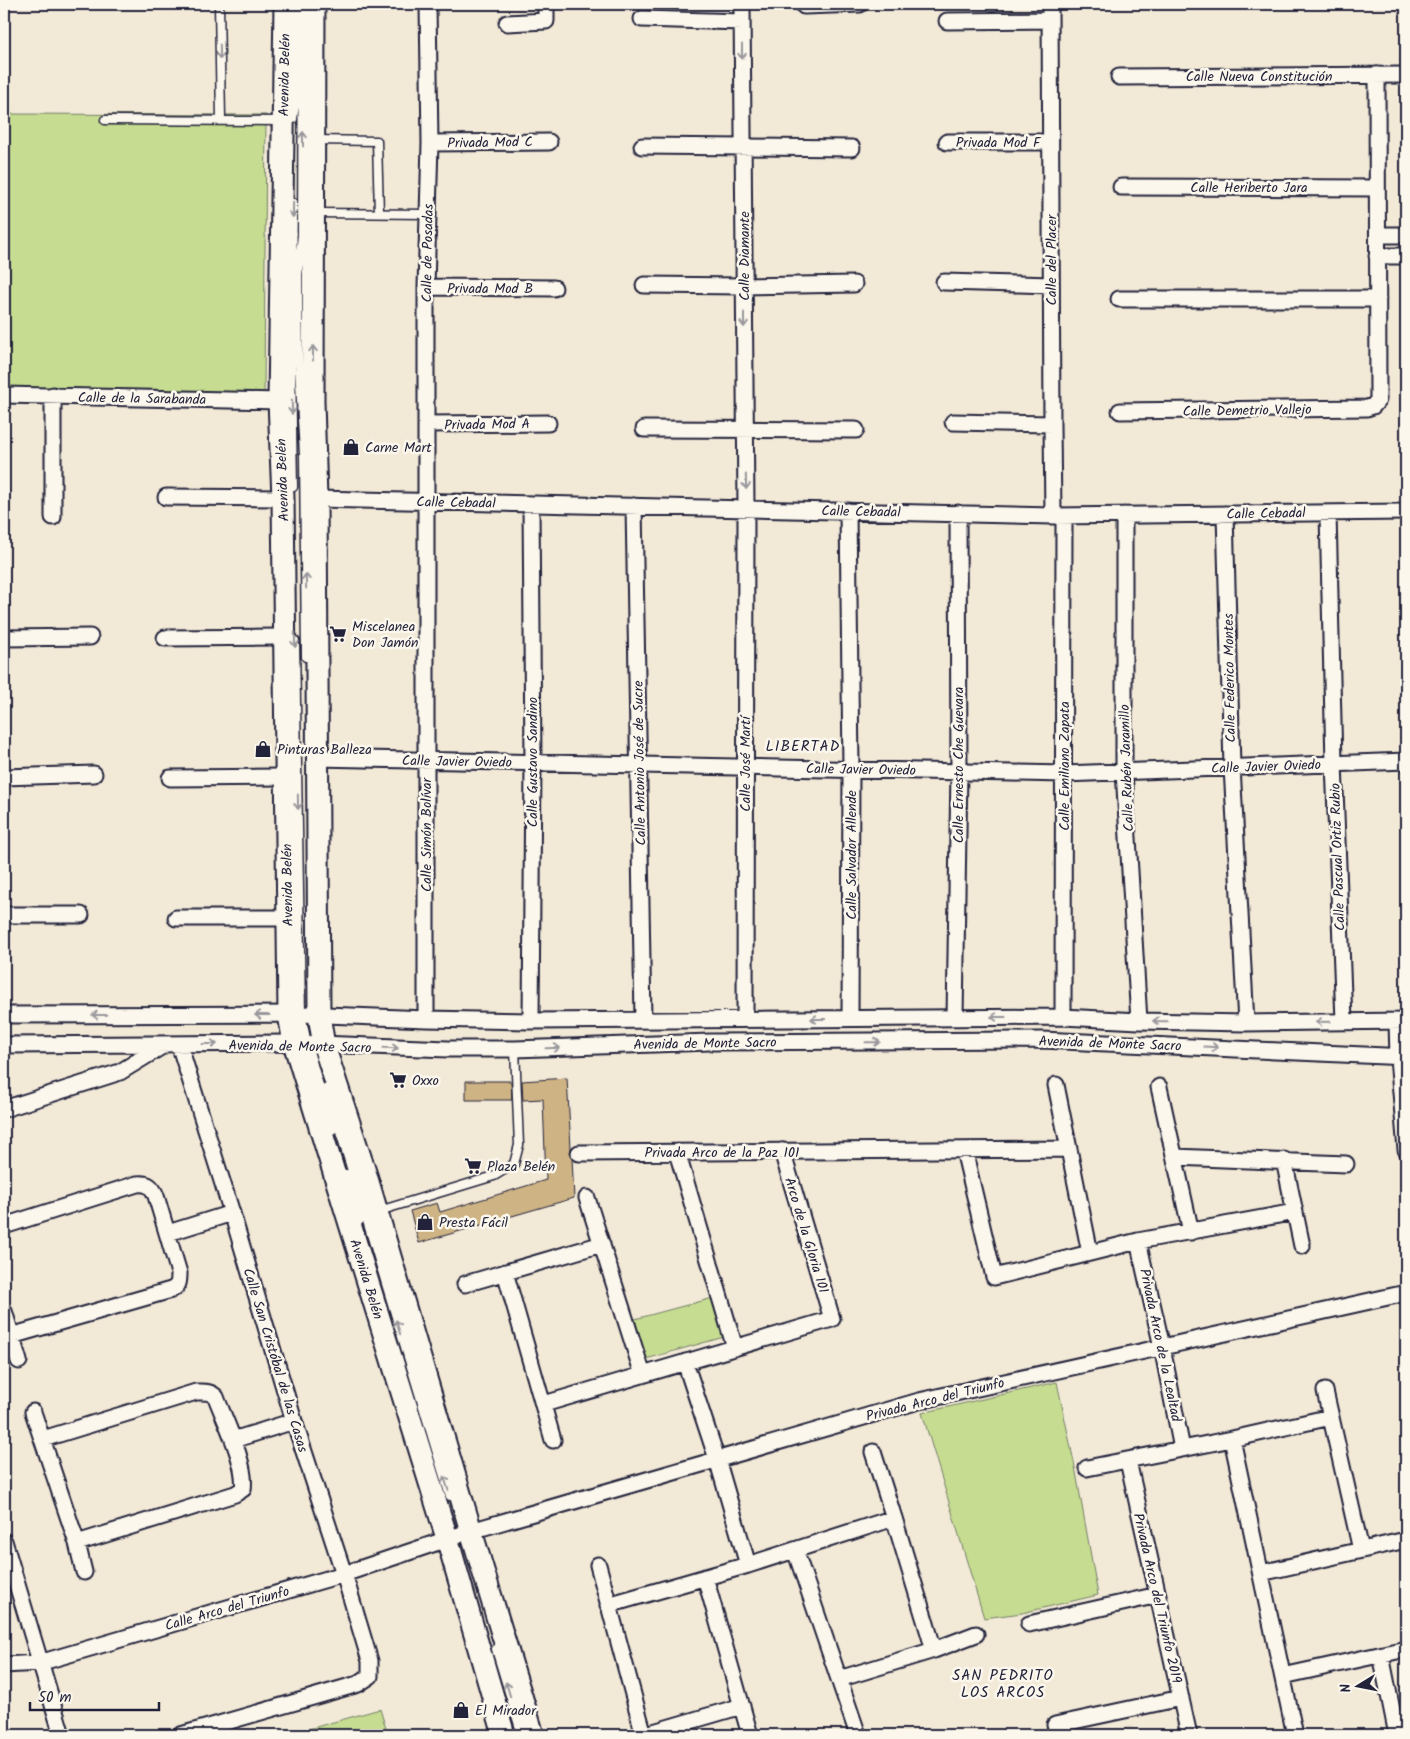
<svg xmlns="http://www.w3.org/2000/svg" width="1410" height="1739" viewBox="0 0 1410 1739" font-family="Kalam,sans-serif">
	<rect width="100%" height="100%" fill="#f2e9d7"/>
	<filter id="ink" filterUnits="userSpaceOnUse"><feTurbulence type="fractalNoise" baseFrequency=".02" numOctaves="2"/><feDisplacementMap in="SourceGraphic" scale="10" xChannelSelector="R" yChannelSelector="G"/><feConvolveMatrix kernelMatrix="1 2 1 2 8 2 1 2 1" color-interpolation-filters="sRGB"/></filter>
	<g filter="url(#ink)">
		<!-- built -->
		<path fill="#e7d9be" d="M1132 1726 1134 1735H1083Z"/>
		<!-- green -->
		<path fill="#c5dc91" stroke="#747f66" d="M4 114 266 115 264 394 4 392Z
			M713 1298 724 1337 646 1359 635 1319Z
			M1057 1382 1075 1467 1098 1595 1022 1613 984 1618 922 1413Z
			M380 1709 388 1735H306L305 1730Z"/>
		<!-- building -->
		<path fill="#ceb384" stroke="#22223b" d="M567 1078 571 1148 570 1154 572 1158 574 1198 419 1243 410 1211 437 1203 440 1212 546 1180 543 1099 523 1100 522 1081Z
			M466 1081H511L512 1100H466Z"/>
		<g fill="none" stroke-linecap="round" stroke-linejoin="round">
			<!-- service casing -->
			<g stroke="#22223b" stroke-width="11">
				<path id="service" d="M219 4 221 120
					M303 4 302 235 298 274V312L299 365 304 454 306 657
					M293 119 298 81 297 4
					M105 120 281 121
					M314 140 377 141 379 213
					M293 203 291 365 293 487
					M316 213 428 214
					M295 641 301 1014 307 1044 332 1130
					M327 1088 450 1496
					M346 1174 359 1221
					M379 1211 494 1176 514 1164 519 1145 515 1049
					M496 1649 522 1735"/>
			</g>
			<!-- minor casing -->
			<g stroke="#22223b" stroke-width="19">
				<path id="minor" d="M742 4 746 509 745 1018
					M1050 4 1052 424 1053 516
					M804 6 860 4
					M642 19 742 22
					M947 21 1050 20
					M507 23 546 21V4
					M1119 77 1406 75
					M947 142H1050
					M430 143 549 142
					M642 146 852 148
					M1121 187 1377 188
					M1378 235H1406
					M1377 256H1406
					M944 282 1051 285
					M644 285 744 286 854 284
					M426 287 554 288
					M1119 299H1378
					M4 395 279 401
					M53 395V517
					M1120 411 1367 408 1373 406 1378 400 1377 75
					M953 422 1052 424
					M427 424 548 423
					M644 429 856 430
					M166 497 283 498
					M316 499 1053 516 1406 512
					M531 504 533 763 531 1021
					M634 506 643 1019
					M848 511 851 769 850 1019
					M1328 513 1334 763 1344 1021
					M1225 514 1232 767 1246 1023
					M1124 515V771L1139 1021
					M4 638 90 637
					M165 638 284 637
					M317 758 1064 774 1406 761
					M4 777 94 774
					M170 778 285 777
					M4 915H81
					M176 918H288
					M4 1015 301 1014 426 1019 531 1021 1063 1017 1139 1021 1246 1023 1406 1021
					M955 1017 959 771 958 513
					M1063 1017 1064 516
					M426 1019V287L430 143 428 4
					M1397 1022 1398 1058 1406 1150
					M179 1044 232 1213 294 1421 344 1574 370 1661V1676L358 1684 181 1735
					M4 1045 294 1043 448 1049H515L710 1042 1042 1040 1406 1057
					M1056 1085 1090 1253
					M1159 1087 1191 1232
					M4 1109 120 1072 164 1045
					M964 1150 994 1277 1138 1241 1295 1212
					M677 1152 735 1348
					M579 1153 1069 1149
					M1175 1157 1346 1164
					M1284 1160 1302 1246
					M587 1198 643 1375
					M4 1226 137 1184C148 1183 152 1186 156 1196L179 1273C179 1282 179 1286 171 1290L11 1336
					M168 1233 232 1213
					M1138 1241 1162 1347 1182 1449
					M505 1272 553 1440
					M465 1284 602 1244
					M4 1311 19 1361
					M685 1362 717 1459 748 1565
					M1325 1391 1361 1550
					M544 1404 832 1319 782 1151
					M33 1412 77 1543 84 1572
					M43 1439 196 1392C204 1392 210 1391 216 1397 225 1421 247 1465 243 1489L235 1494 77 1543
					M1232 1439 1295 1735
					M233 1440 294 1421
					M873 1452 894 1518
					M1128 1461 1189 1735
					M1087 1468 1232 1439 1331 1417
					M4 1541 62 1735
					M795 1550 858 1735
					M598 1565 644 1735
					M1261 1573 1406 1540
					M705 1577 750 1735
					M608 1605 748 1565 894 1518 934 1650
					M1029 1624 1158 1595
					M1381 1655 1397 1735
					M4 1665 39 1663 344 1574 471 1531 919 1401 1406 1293
					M1283 1676 1406 1649
					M839 1679 934 1650 976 1634
					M1055 1725 1181 1698
					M643 1735 742 1706"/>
			</g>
			<!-- secondary casing -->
			<g stroke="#22223b" stroke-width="25">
				<path id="secondary" d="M285 4 279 401 283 498 289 1015 294 1043 447 1538 504 1735
					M314 4 313 401 316 499 319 1015 324 1046 366 1175 471 1531 533 1735"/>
			</g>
			<!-- service -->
			<use href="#service" stroke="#fbf7ec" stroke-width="8"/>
			<!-- minor -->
			<use href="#minor" stroke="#fbf7ec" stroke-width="15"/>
			<!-- secondary -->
			<use href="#secondary" stroke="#fbf7ec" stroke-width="21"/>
		</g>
		<!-- one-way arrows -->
		<defs><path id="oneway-shaft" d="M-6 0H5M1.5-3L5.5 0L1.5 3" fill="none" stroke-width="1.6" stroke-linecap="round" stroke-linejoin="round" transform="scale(1.25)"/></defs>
		<g stroke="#99979c">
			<use href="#oneway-shaft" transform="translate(220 52) rotate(89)"/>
			<use href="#oneway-shaft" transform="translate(742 52) rotate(90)"/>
			<use href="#oneway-shaft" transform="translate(303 139) rotate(-90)"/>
			<use href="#oneway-shaft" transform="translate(293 210) rotate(91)"/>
			<use href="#oneway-shaft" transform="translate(744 320) rotate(90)"/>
			<use href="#oneway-shaft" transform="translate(313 353) rotate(-90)"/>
			<use href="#oneway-shaft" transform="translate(292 407) rotate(89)"/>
			<use href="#oneway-shaft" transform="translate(746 482) rotate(89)"/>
			<use href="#oneway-shaft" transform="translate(306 581) rotate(-91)"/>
			<use href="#oneway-shaft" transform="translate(295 640) rotate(89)"/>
			<use href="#oneway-shaft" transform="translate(298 802) rotate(89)"/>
			<use href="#oneway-shaft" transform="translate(99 1015) rotate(180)"/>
			<use href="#oneway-shaft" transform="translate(262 1015) rotate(180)"/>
			<use href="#oneway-shaft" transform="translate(998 1017) rotate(180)"/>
			<use href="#oneway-shaft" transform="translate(818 1019) rotate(-180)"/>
			<use href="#oneway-shaft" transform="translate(1160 1021) rotate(-179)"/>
			<use href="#oneway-shaft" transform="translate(1323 1022) rotate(179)"/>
			<use href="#oneway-shaft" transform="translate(873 1042) rotate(-1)"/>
			<use href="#oneway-shaft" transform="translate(210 1044)"/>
			<use href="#oneway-shaft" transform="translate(1211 1047) rotate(3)"/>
			<use href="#oneway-shaft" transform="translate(391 1048) rotate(2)"/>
			<use href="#oneway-shaft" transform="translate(553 1048) rotate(-2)"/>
			<use href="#oneway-shaft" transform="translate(398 1327) rotate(-107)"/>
			<use href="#oneway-shaft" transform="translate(446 1483) rotate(-108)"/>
			<use href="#oneway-shaft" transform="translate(508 1689) rotate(-107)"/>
		</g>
	</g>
	<!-- icons -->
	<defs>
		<g id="shop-bare" transform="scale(1.35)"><path d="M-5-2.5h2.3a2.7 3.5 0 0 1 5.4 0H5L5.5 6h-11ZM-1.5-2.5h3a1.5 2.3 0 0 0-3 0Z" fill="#22223b" stroke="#fbf7ec" stroke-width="2.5" paint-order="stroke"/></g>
		<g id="supermarket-bare" transform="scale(1.35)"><path d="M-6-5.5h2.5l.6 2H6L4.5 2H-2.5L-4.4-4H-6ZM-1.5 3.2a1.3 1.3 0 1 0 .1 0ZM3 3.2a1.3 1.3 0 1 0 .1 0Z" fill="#22223b" stroke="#fbf7ec" stroke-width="2.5" paint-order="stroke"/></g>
	</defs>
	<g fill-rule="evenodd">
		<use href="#shop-bare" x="351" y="447"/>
		<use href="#supermarket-bare" x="338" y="634"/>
		<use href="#shop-bare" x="263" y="749"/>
		<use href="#supermarket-bare" x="398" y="1080"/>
		<use href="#supermarket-bare" x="473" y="1166"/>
		<use href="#shop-bare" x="425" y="1222"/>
		<use href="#shop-bare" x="461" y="1710"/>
	</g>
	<g text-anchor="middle" stroke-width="5" stroke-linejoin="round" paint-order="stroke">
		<!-- street labels -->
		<g font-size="14" fill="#22223b" stroke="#fbf7ec">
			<text transform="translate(284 75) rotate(-89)" y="5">Avenida Belén</text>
			<text x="1259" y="81">Calle Nueva Constitución</text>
			<text transform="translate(490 142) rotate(-1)" y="5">Privada Mod C</text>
			<text x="998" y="147">Privada Mod F</text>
			<text x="1249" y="192">Calle Heriberto Jara</text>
			<text transform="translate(427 253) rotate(-89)" y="5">Calle de Posadas</text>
			<text transform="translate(744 256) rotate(-90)" y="5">Calle Diamante</text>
			<text transform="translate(1051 260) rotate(-90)" y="5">Calle del Placer</text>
			<text x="490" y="293">Privada Mod B</text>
			<text transform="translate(142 398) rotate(1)" y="5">Calle de la Sarabanda</text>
			<text transform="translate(1247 410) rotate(-1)" y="5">Calle Demetrio Vallejo</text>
			<text transform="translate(487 424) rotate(-1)" y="5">Privada Mod A</text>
			<text transform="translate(282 480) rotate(-92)" y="5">Avenida Belén</text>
			<text transform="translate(456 502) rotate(1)" y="5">Calle Cebadal</text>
			<text transform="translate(861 511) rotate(1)" y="5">Calle Cebadal</text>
			<text transform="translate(1266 513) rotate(-1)" y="5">Calle Cebadal</text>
			<text transform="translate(1229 678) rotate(-91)" y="5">Calle Federico Montes</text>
			<text transform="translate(457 761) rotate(1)" y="5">Calle Javier Oviedo</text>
			<text transform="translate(532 762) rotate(-90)" y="5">Calle Gustavo Sandino</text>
			<text transform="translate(639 763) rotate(-91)" y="5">Calle Antonio José de Sucre</text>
			<text transform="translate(745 764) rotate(-90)" y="5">Calle José Martí</text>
			<text transform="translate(958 765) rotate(-90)" y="5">Calle Ernesto Che Guevara</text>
			<text transform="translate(1064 766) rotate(-90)" y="5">Calle Emiliano Zapata</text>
			<text transform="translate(1266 766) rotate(-2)" y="5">Calle Javier Oviedo</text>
			<text transform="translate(1126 768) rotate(-92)" y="5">Calle Rubén Jaramillo</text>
			<text transform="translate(861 769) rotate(1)" y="5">Calle Javier Oviedo</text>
			<text transform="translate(426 835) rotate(-90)" y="5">Calle Simón Bolívar</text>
			<text transform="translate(851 855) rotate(-90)" y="5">Calle Salvador Allende</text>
			<text transform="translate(1337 857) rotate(-92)" y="5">Calle Pascual Ortiz Rubio</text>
			<text transform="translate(287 885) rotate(-91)" y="5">Avenida Belén</text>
			<text transform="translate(705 1043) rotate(-1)" y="5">Avenida de Monte Sacro</text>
			<text transform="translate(1110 1043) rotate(2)" y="5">Avenida de Monte Sacro</text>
			<text transform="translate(300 1046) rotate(1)" y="5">Avenida de Monte Sacro</text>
			<text x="722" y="1157">Privada Arco de la Paz 101</text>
			<text transform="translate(807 1235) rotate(73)" y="5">Arco de la Gloria 101</text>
			<text transform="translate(367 1279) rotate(73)" y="5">Avenida Belén</text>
			<text transform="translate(1161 1345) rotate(78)" y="5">Privada Arco de la Lealtad</text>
			<text transform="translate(276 1360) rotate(73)" y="5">Calle San Cristóbal de las Casas</text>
			<text transform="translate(935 1399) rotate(-14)" y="5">Privada Arco del Triunfo</text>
			<text transform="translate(1158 1598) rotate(77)" y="5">Privada Arco del Triunfo 2019</text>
			<text transform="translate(227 1608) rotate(-16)" y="5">Calle Arco del Triunfo</text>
		</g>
		<!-- poi labels -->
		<g font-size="14" fill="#22223b" stroke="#fbf7ec" text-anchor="start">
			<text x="365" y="452">Carne Mart</text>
			<text x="352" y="631">Miscelanea<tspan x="352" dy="16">Don Jamón</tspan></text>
			<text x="277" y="754">Pinturas Balleza</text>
			<text x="412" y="1085">Oxxo</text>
			<text x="487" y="1171">Plaza Belén</text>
			<text x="439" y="1227">Presta Fácil</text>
			<text x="475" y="1715">El Mirador</text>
		</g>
		<!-- neighbourhood labels -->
		<g font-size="15" letter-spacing="1" fill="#22223b" stroke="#fbf7ec">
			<text x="803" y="751">LIBERTAD</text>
			<text x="1003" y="1680">SAN PEDRITO<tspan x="1003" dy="17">LOS ARCOS</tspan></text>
		</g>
	</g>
	<!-- margin -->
	<rect width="1410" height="1739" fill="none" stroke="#fbf7ec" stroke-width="20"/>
	<rect x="10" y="10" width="1390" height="1719" fill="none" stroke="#22223b" stroke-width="2" filter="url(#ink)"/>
	<!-- north arrow -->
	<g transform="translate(1358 1686) rotate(260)" stroke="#fbf7ec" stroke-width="4" paint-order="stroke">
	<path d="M0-4L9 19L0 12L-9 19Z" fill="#22223b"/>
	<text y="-8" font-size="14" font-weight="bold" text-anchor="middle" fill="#22223b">N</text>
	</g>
	<!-- scale -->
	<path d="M30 1702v8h129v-8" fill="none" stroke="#22223b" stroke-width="2.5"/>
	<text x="38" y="1702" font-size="15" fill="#22223b" stroke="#fbf7ec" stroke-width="4" paint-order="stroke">50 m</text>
</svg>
